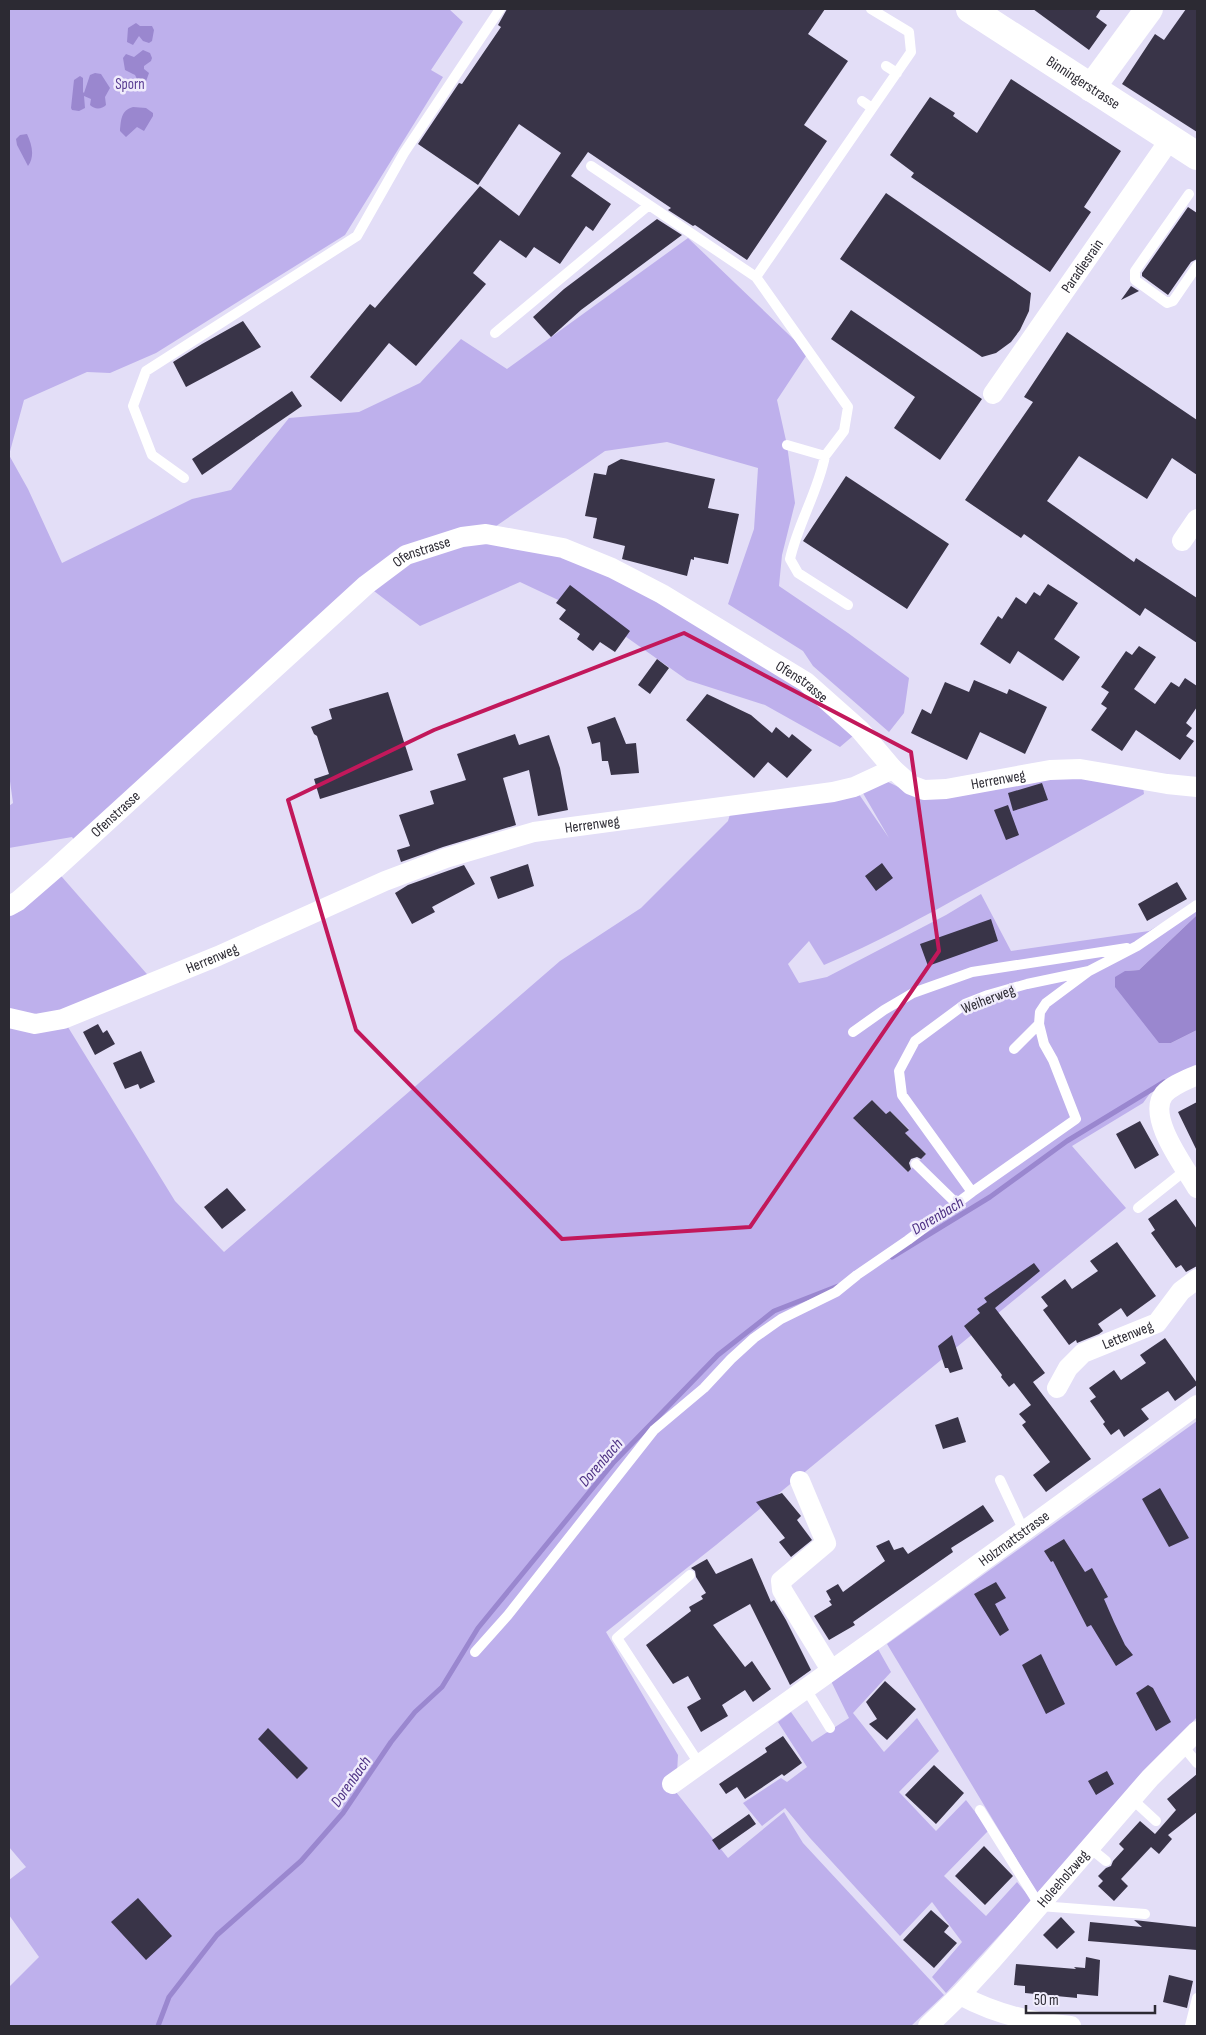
<svg xmlns="http://www.w3.org/2000/svg" width="1206" height="2035" viewBox="0 0 1206 2035" font-family="'Sofia Sans Condensed',sans-serif">
	<rect width="100%" height="100%" fill="#e3def7"/>
	<!-- green -->
	<path fill="#beb0ec" fill-rule="evenodd" d="M9 9H449L463 22 431 70 443 77 345 235 156 353 110 373 87 372 24 400 9 455 28 489 62 563 192 499 231 490 289 418 359 412 420 383 461 339 507 369 688 238 808 353 777 400 787 445 795 503 782 555 779 586 848 633 909 678 904 713 889 732 813 666 803 651 728 604 754 529 758 468 667 442 605 451 486 533 563 548 662 594 860 730 840 747 765 705 687 680 605 622 520 582 420 626 366 585 78 846 72 837 9 848V806L13 803 9 774Z
		M1045 777H1079L1143 787 1144 794C1088 827 1031 858 974 889 925 916 876 943 824 965L809 941 788 964 799 983 827 977 946 915 981 894 1011 951 1149 931 1197 903V915L1139 970 1125 971 1171 1043 1197 1030V1068L1151 1092 1143 1103 1072 1146 1126 1208 716 1545 606 1632 678 1755 676 1792 728 1858 784 1812 803 1843 944 1995 911 2026H9V1987L39 1957 9 1915V1880L26 1867 9 1847V906L55 869 153 981 63 1019 175 1201 224 1252 560 961 641 908 728 821 733 804 854 787 889 838 860 788 888 782 911 793ZM872 1100 886 1114 890 1111 909 1129 905 1133 926 1154 908 1172 854 1119Z
		M1197 1421V1717L1037 1893 887 1644Z
		M878 1649 891 1672 853 1713 884 1752 917 1718 939 1751 899 1792 936 1831 966 1800 989 1830 944 1876 986 1916 1017 1882 1032 1900 946 1993 932 1977 962 1942 932 1902 900 1936 810 1838 785 1808 762 1826 743 1803 781 1778 787 1782 807 1767 778 1722 791 1712 812 1742 849 1718 831 1681Z"/>
	<!-- water -->
	<path fill="#9a87cf" d="M136 23 140 26H152L154 30 152 41 149 43 143 41 139 36 133 45 127 42 128 28Z
		M143 50 150 53 152 58 151 61 144 66V69L149 73 144 87H141L135 75 125 70 123 58 126 54 134 57Z
		M95 73 101 74 110 88 105 97 106 105C102 109 95 110 90 105L91 99 84 96 85 108 79 111 72 110 71 108 74 80 80 76 83 78V92L84 93 90 75Z
		M133 107 146 108 153 113V116L144 131 137 127 126 137 120 131C121 120 121 110 133 107Z
		M27 134C32 145 35 156 28 166L17 145 16 139 20 135Z
		M1197 915V1030L1171 1043H1159L1115 987V977L1125 971 1139 970Z"/>
	<g fill="none" stroke-linecap="round" stroke-linejoin="round">
		<!-- stream -->
		<path stroke="#9a87cf" stroke-width="5" d="M892 1257 990 1197 1067 1141 1164 1082
			M158 2026 169 1997 217 1935 301 1861 343 1813 391 1742 415 1712 442 1687 478 1628 614 1462 718 1355 774 1311 838 1286"/>
	</g>
	<!-- building -->
	<path fill="#393448" d="M507 9H825L808 34 848 61 804 125 827 141 747 260 695 225 693 226 668 210 671 208 588 152 571 176 611 204 593 231 586 226 560 264 534 247 526 258 500 240 473 273 486 284 416 366 389 343 341 402 310 377 370 304 375 308 480 186 519 216 561 153 519 124 478 185 418 144 459 83 462 84 501 27 498 25Z
		M1033 9H1101L1096 17 1107 25 1089 50Z
		M1186 9H1197V132L1122 84 1155 34 1164 40Z
		M1011 79 1121 151 1084 207 1091 212 1050 272 911 177 914 173 890 155 930 97 955 113 953 116 977 133Z
		M886 193 1031 293 1029 311 1020 330 1011 342 996 353 982 357 840 259Z
		M1188 207 1197 213V259L1191 262 1168 295 1142 276V273Z
		M657 219 682 235 581 310 551 337 533 317 564 289Z
		M1131 286 1139 291 1121 300Z
		M851 310 982 399 940 460 894 428 915 397 831 339Z
		M243 321 261 347 186 387 173 362 202 344Z
		M1067 332 1197 420V475L1172 458 1147 499 1079 456 1047 501 1134 562 1136 558 1197 598V643L1145 608 1140 616 1024 534 1021 538 965 500 1033 402 1024 397Z
		M292 391 302 406 202 475 192 459Z
		M621 459 715 479 708 508 739 514 728 564 694 557V560L691 559 687 576 622 559 625 546 593 538 597 518 585 516 594 473 606 475 608 466Z
		M846 476 949 544 907 609 803 541Z
		M1048 584 1078 603 1054 639 1080 657 1063 681 1018 651 1010 664 980 644 998 616 1002 619 1016 597 1026 604 1034 592 1040 596Z
		M570 585 630 631 615 652 600 642 593 651 577 639 580 634 559 619 566 610 556 603Z
		M1139 646 1156 657 1134 689 1155 704 1171 682 1179 687 1185 678 1197 686V707L1186 723 1192 728 1186 736 1194 741 1180 760 1136 730 1122 751 1091 730 1107 708 1101 704 1109 692 1101 687 1126 651 1132 655Z
		M657 659 669 668 650 694 638 685Z
		M974 680 1007 694 1009 689 1047 707 1025 754 980 732 967 760 911 733 922 709 931 714 945 682 969 692Z
		M388 692 413 770 320 799 314 779 329 774 317 736 314 734 311 727 332 719 329 709Z
		M707 694 751 715 772 733 776 727 789 738 792 734 812 750 787 778 768 762 754 778 686 720Z
		M615 717 626 744 636 743 639 773 611 775 608 761H602L600 742 592 744 587 727Z
		M515 734 519 745 549 735 560 768 568 810 538 816 529 770 503 778 516 825 443 847 401 862 397 850 410 846 399 815 434 804 430 791 466 780 457 754Z
		M1042 783 1048 800 1013 811 1008 793Z
		M1008 805 1019 835 1006 840 994 810Z
		M882 863 893 878 876 891 865 876Z
		M528 864 534 886 498 899 490 877Z
		M464 865 475 884 432 907 435 912 412 924 395 893 408 885Z
		M1177 882 1187 899 1147 921 1138 904Z
		M991 919 998 941 928 966 920 944Z
		M98 1024 103 1033 107 1030 115 1044 95 1055 83 1032Z
		M141 1051 155 1082 140 1089 138 1084 125 1089 113 1063Z
		M872 1100 886 1114 890 1111 909 1130 905 1133 926 1154 921 1159 917 1157 911 1159 909 1163 911 1169 908 1172 853 1118Z
		M1197 1102V1151L1178 1112Z
		M1140 1121 1159 1155 1135 1169 1116 1134Z
		M227 1188 246 1210 222 1229 204 1207Z
		M1176 1199 1197 1229V1266L1186 1272 1181 1265 1176 1268 1151 1233 1155 1230 1148 1219Z
		M1117 1242 1156 1296 1127 1317 1121 1308 1098 1324 1103 1331 1099 1334 1077 1343 1076 1340 1069 1345 1043 1310 1048 1306 1041 1297 1065 1279 1072 1289 1098 1271 1090 1261Z
		M1034 1263 1040 1271 995 1308 1045 1373 1033 1382 1091 1459 1046 1492 1033 1475 1050 1462 1022 1425 1026 1422 1019 1414 1031 1405 1014 1383 1009 1387 1001 1377 1002 1375 964 1326 980 1313 977 1309 987 1302 984 1298Z
		M952 1335 963 1369 950 1373 948 1368H945L938 1346Z
		M1165 1338 1197 1383V1385L1175 1401 1168 1391 1141 1409 1149 1419 1124 1437 1119 1429 1111 1435 1103 1424 1105 1422 1090 1401 1096 1397 1089 1388 1114 1370 1121 1380 1146 1363 1140 1355Z
		M958 1417 966 1442 943 1449 935 1425Z
		M1160 1488 1189 1538 1169 1547 1142 1499Z
		M782 1493 801 1516 797 1520 812 1540 791 1557 779 1542 785 1538 756 1502Z
		M983 1505 994 1521 951 1548 953 1552 853 1622 855 1625 829 1640 814 1616 832 1605 829 1601 831 1600 826 1591 838 1584 843 1592 885 1561 876 1546 889 1540 894 1550 903 1547 908 1554Z
		M1064 1539 1085 1572 1092 1568 1108 1597 1104 1599 1114 1622 1125 1645 1133 1655 1116 1666 1091 1625 1087 1627 1053 1561 1051 1562 1044 1551Z
		M752 1558 771 1602 774 1600 786 1620 811 1670 790 1685 750 1604 713 1625 745 1667 752 1661 771 1689 753 1702 745 1690 722 1705 728 1716 701 1732 687 1707 701 1699 688 1676 673 1684 646 1645 691 1611 689 1607 703 1599 701 1596 706 1593 696 1577 695 1571 691 1568 707 1559 716 1574Z
		M996 1582 1006 1598 995 1604 1009 1630 1000 1636 974 1594Z
		M1041 1654 1065 1704 1046 1714 1022 1665Z
		M885 1681 916 1709 887 1740 869 1724 877 1719 866 1702Z
		M1148 1685 1153 1688 1171 1722 1156 1731 1136 1693Z
		M268 1728 308 1768 297 1779 258 1739Z
		M783 1736 802 1763 784 1776 782 1774 745 1799 737 1787 726 1794 719 1784 767 1752 765 1748Z
		M934 1765 964 1793 936 1824 905 1795Z
		M1107 1771 1114 1784 1096 1795 1088 1781Z
		M1197 1774V1812L1168 1835 1172 1839 1159 1854 1151 1847 1121 1879 1128 1886 1114 1901 1098 1886 1103 1881 1098 1876 1106 1868 1111 1866 1113 1861 1124 1849 1119 1844 1140 1821 1155 1834 1176 1810 1167 1799Z
		M749 1814 756 1824 719 1850 712 1840Z
		M984 1846 1013 1876 985 1905 955 1876Z
		M138 1898 172 1936 146 1960 111 1922Z
		M931 1910 949 1926 944 1932 957 1943 934 1968 903 1940Z
		M1061 1917 1075 1932 1057 1949 1043 1935Z
		M1134 1920 1197 1927V1950L1088 1941 1090 1922 1142 1927Z
		M1086 1957 1100 1960 1098 1996 1077 1994V1998L1025 1993V1986L1014 1985 1016 1964 1076 1969 1074 1967 1085 1968Z
		M1169 1975 1193 1981 1187 2008 1163 2002Z"/>
	<g fill="none" stroke-linecap="round" stroke-linejoin="round">
		<!-- lane -->
		<path stroke="#fff" stroke-width="10" d="M886 66 897 73
			M862 101 872 108
			M591 166 756 277
			M1189 194 1135 271V280L1167 303 1173 301 1197 266
			M495 333 649 205
			M787 445 825 456 844 431 848 407 756 277 911 52 909 32 871 9
			M825 456C818 492 798 523 790 559L798 573 848 605
			M184 478 152 455 133 406 146 371 357 236 404 153 500 9
			M853 1032 884 1010 913 993 972 972 1127 948
			M1014 1049 1039 1024
			M916 1164 957 1204
			M972 1192 902 1095 899 1071 915 1041 965 1004 988 995 1027 984 1089 971 1137 946 1197 905
			M1138 1208 1187 1169
			M1000 1480 1024 1531
			M690 1575 617 1638 700 1765
			M475 1652 508 1615 654 1430 704 1388 731 1359 754 1338 781 1319 836 1292 857 1275 908 1240 972 1192 1076 1119 1053 1060 1044 1044 1039 1024 1040 1012 1046 1003 1089 971
			M806 1689 830 1728
			M1183 1746 1197 1763
			M1132 1799 1156 1821
			M980 1810 1040 1906 1145 1914
			M1090 1848 1106 1861
			M1190 2026 1197 1998"/>
		<!-- street -->
		<g stroke="#fff" stroke-width="20">
			<path id="s1" d="M993 394 1171 138"/>
			<path d="M1182 541 1197 519"/>
			<path id="s2" d="M9 906 18 901 55 869 366 585 406 555 462 537 486 534 563 548 612 568 662 594 806 682 860 730 893 769 911 785 924 790 946 789 1050 770 1080 769 1167 784 1197 787"/>
			<path id="s3" d="M9 1018 35 1024 63 1019 218 956 385 881 446 858 534 832 833 792 854 787 893 769"/>
			<path d="M1197 1075C1186 1080 1172 1085 1164 1094 1146 1117 1185 1167 1197 1188"/>
			<path id="s4" d="M1057 1388 1068 1368 1083 1353 1157 1323 1181 1291 1197 1279"/>
			<path d="M800 1481 826 1543 781 1581 782 1590 831 1670"/>
			<path id="s5" d="M672 1784 877 1638 1197 1405"/>
			<path d="M960 1995C995 2014 1032 2023 1071 2026"/>
			<path id="s6" d="M928 2026 960 1995 993 1959 1150 1778 1197 1731"/>
		</g>
		<!-- secondary -->
		<g stroke="#fff" stroke-width="28">
			<path id="s7" d="M970 9 1197 156"/>
			<path d="M1091 88 1149 9"/>
		</g>
	</g>
	<!-- marked area -->
	<path fill="none" stroke="#c2185b" stroke-width="4" stroke-linejoin="round" d="M684 633 911 752 939 951 750 1227 562 1239 356 1030 288 800 434 730Z"/>
	<g text-anchor="middle" stroke-width="5" stroke-linejoin="round" paint-order="stroke">
		<!-- street labels -->
		<g font-size="15" fill="#2c2a33" stroke="#f0ecfc">
			<text dy="5" stroke="none"><textPath href="#s7" startOffset="135">Binningerstrasse</textPath></text>
			<text dy="5" stroke="none"><textPath href="#s1" startOffset="156">Paradiesrain</textPath></text>
			<text dy="5" stroke="none"><textPath href="#s2" startOffset="546">Ofenstrasse</textPath></text>
			<text dy="5" stroke="none"><textPath href="#s2" startOffset="966">Ofenstrasse</textPath></text>
			<text dy="5" stroke="none"><textPath href="#s2" startOffset="1206">Herrenweg</textPath></text>
			<text dy="5" stroke="none"><textPath href="#s2" startOffset="141">Ofenstrasse</textPath></text>
			<text dy="5" stroke="none"><textPath href="#s3" startOffset="621">Herrenweg</textPath></text>
			<text dy="5" stroke="none"><textPath href="#s3" startOffset="216">Herrenweg</textPath></text>
			<text transform="translate(988 999) rotate(-21)" y="5">Weiherweg</text>
			<text dy="5" stroke="none"><textPath href="#s4" startOffset="92">Lettenweg</textPath></text>
			<text dy="5" stroke="none"><textPath href="#s5" startOffset="421">Holzmattstrasse</textPath></text>
			<text dy="5" stroke="none"><textPath href="#s6" startOffset="200">Holeeholzweg</textPath></text>
		</g>
		<!-- park labels -->
		<g font-size="15" fill="#5a3e94" stroke="#f0ecfc">
			<text x="130" y="89">Sporn</text>
		</g>
		<!-- water labels -->
		<g font-size="16" font-style="italic" fill="#4c2f83" stroke="#f0ecfc">
			<text transform="translate(937 1215) rotate(-31)" y="6">Dorenbach</text>
			<text transform="translate(600 1462) rotate(-49)" y="6">Dorenbach</text>
			<text transform="translate(350 1781) rotate(-55)" y="6">Dorenbach</text>
		</g>
	</g>
	<!-- border -->
	<rect width="1206" height="2035" fill="none" stroke="#2c2a33" stroke-width="20"/>
	<!-- scale -->
	<path d="M1026 2005v8h129v-8" fill="none" stroke="#2c2a33" stroke-width="2.5"/>
	<text x="1034" y="2005" font-size="15" fill="#2c2a33" stroke="#f0ecfc" stroke-width="4" paint-order="stroke">50 m</text>
</svg>
